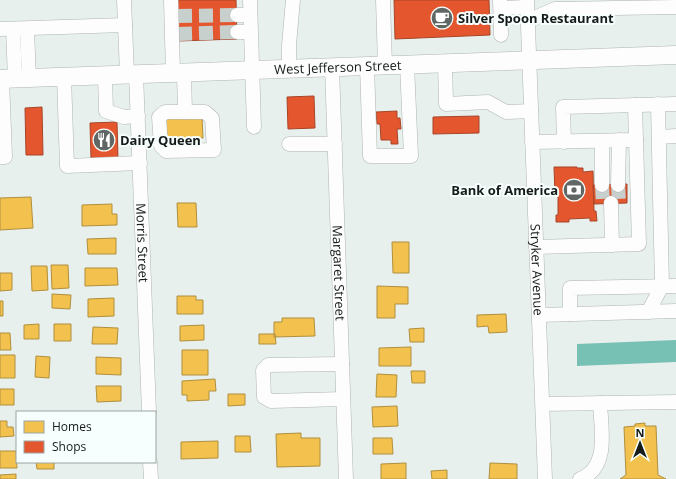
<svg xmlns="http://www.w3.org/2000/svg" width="676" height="479" viewBox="0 0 676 479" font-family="'Open Sans',sans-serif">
	<rect width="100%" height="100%" fill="#e8f0ee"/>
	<!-- water -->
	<path fill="#77c0b4" d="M676 340V362L577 366V344Z"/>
	<!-- homes -->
	<path fill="#f2c14e" stroke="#b08f3e" d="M202 117 203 138 167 139 166 118Z
		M31 197 33 228 0 230V198Z
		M177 203H196L197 227H178Z
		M112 204V214H117V225L82 226V205Z
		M116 238V254H88L87 239Z
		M392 242H409V273H393Z
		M51 265H68L69 288 52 289Z
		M31 266H47L48 290 32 291Z
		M85 268H117L118 285 85 286Z
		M0 273H12V290L0 291Z
		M377 286 408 287V304H395V318H377Z
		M52 294 71 295 70 309 52 308Z
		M177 296H196V300H203V314H177Z
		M114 298V316L88 317V299Z
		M0 301H3V316H0Z
		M506 314 507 332 489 333 488 326 477 327V315Z
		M282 318H314L315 336 274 337V322H282Z
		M39 324V339H24V325Z
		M54 324H71V341H54Z
		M204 325V340L180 341V326Z
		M93 327 118 328 117 344H92Z
		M424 328V342H410L409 329Z
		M0 333H10L11 350H0Z
		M259 334H275L276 344H259Z
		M411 347V366H379V348Z
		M182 350H208V375H182Z
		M0 355H15V378H0Z
		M36 356 50 357 49 378 35 377Z
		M96 357 121 358V375L96 374Z
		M411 371H425V383H412Z
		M377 374 397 375 396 397H376Z
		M215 379 216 391H209V400L187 401V395H182V381Z
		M96 386H121V401L97 402Z
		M0 389H14V405H0Z
		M228 394H245V405L228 406Z
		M397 406 398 426 373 427 372 407Z
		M0 421H7V427H13L14 436 0 437Z
		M645 423V426H656L658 475 666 479H620L626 475 624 427 635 426V424Z
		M301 433V438H320V466L277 467 276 434Z
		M235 436H250L251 452H235Z
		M373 438H392L393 454H373Z
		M218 441V458L181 459V442Z
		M0 451H16L17 468H0Z
		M36 462H54V469H37Z
		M406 463V479H381V464Z
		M490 463 517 464V479H489Z
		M447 470V479H432L431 471Z
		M16 474V479H0V475Z"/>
	<!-- shops -->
	<path fill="#e4572e" stroke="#a64528" d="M177 0H236L237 39 178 41Z
		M394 0H489L490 35 395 39Z
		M314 96 315 128 288 129 287 97Z
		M42 107 43 155H26L25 108Z
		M397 111V118H400L401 129H397L398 144H391V140H381L380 124H377L376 112Z
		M479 116V133L433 134V117Z
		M117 122 118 158 91 159 90 123Z
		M554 167H577V168H583V172L593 171 594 211H596L597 221H590V218L569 219V222H556V215H558V195H555Z
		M627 184V203L594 204 593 185Z"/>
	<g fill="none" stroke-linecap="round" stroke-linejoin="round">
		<!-- minor-tunnel -->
		<path stroke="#c8d0ce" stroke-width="14" stroke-dasharray="14 7" stroke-linecap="butt" d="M178 16 237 15
			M178 34 237 32
			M602 185 603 204
			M618 185 619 203"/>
		<!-- minor casing -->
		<g stroke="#aeb4b3" stroke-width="15">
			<g id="minor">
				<path d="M124 0 127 74"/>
				<path d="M171 0 173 73"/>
				<path d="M250 0 254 127"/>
				<path d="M383 0 385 65"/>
				<path d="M500 0 501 35"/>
				<path id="s1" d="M527 0 545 479"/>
				<path d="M501 8 527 7"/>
				<path d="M237 15H250"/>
				<path d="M528 21 555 9 676 7"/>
				<path d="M0 29 125 25"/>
				<path d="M13 29 15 79"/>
				<path d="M27 29 29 78"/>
				<path d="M237 32H250"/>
				<path d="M445 63 446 104 488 102 506 112 531 111"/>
				<path d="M367 66 370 156H411L407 64"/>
				<path id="s2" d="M332 67 346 479"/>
				<path d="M289 69V45L293 0"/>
				<path d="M184 73 185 112"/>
				<path id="s3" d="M136 74 149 412"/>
				<path d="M105 75 106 111 124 117 138 116"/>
				<path d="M64 77 67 166 140 163"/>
				<path d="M165 112H205L212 118 214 150 166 151 161 146 159 117Z"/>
				<path d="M659 137 676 136"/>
				<path d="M602 141V185"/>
				<path d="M532 142 636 140"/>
				<path d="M564 142 563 107 676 104"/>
				<path d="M289 144H335"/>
				<path d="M0 157H5L2 79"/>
				<path d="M618 185 619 140"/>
				<path d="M611 203 612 245"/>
				<path d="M536 247 639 244 635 105"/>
				<path d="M648 312 662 286 658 104"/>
				<path d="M570 314V288L676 286"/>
				<path d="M540 315 676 311"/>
				<path d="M342 364 268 365 263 370 264 397 271 401 343 399"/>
				<path d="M543 404 676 402"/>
				<path d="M150 462 151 479"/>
				<path d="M580 479C610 468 601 428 600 403"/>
			</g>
		</g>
		<!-- major casing -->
		<g stroke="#aeb4b3" stroke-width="19">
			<g id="major">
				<path id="s4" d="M0 79 676 55"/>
			</g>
		</g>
		<!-- minor -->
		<use href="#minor" stroke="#fcfdfc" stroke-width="14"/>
		<!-- major -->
		<use href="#major" stroke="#fcfdfc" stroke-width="18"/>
	</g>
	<!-- icons -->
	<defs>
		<g id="cafe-disc" transform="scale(1.15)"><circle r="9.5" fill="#606664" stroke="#f6fffd"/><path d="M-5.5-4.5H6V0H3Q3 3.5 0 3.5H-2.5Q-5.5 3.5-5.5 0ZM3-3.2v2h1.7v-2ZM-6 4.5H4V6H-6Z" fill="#fff"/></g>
		<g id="restaurant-disc" transform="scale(1.15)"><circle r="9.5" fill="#606664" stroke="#f6fffd"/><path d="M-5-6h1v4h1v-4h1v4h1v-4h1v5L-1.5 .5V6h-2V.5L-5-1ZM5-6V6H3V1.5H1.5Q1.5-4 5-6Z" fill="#fff"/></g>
		<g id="bank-disc" transform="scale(1.15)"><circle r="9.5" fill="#606664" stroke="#f6fffd"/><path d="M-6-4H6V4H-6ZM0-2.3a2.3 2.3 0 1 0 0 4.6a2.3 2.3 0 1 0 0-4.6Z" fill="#fff"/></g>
	</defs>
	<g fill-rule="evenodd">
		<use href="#cafe-disc" x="442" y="18"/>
		<use href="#restaurant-disc" x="104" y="140"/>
		<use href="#bank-disc" x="574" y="190"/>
	</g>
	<g text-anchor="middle" stroke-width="4" stroke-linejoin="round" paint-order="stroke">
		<!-- poi labels -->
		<g font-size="13" font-weight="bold" fill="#161b1a" stroke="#f6fffd" text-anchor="start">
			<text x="458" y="23">Silver Spoon Restaurant</text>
			<text x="120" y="145">Dairy Queen</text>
			<text x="558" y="195" text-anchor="end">Bank of America</text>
		</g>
		<!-- street labels -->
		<g font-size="13" fill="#161b1a" stroke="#f6fffd">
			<text dy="5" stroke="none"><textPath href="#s4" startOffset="338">West Jefferson Street</textPath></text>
			<text dy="5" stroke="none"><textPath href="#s3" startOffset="169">Morris Street</textPath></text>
			<text dy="5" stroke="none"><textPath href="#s1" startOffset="270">Stryker Avenue</textPath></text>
			<text dy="5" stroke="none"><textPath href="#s2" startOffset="206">Margaret Street</textPath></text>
		</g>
	</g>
	<!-- legend -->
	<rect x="16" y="411" width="140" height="52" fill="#f6fffd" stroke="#9ca4a2"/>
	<rect x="24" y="421" width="20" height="12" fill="#f2c14e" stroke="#9ca4a2"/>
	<text x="52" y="431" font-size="12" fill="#161b1a">Homes</text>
	<rect x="24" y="441" width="20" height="12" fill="#e4572e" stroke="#9ca4a2"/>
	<text x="52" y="451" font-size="12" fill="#161b1a">Shops</text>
	<!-- north arrow -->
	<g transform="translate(640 443)" stroke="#f6fffd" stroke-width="3" paint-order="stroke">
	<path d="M0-3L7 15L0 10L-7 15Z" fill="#161b1a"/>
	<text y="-6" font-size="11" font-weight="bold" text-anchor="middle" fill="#161b1a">N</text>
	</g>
</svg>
